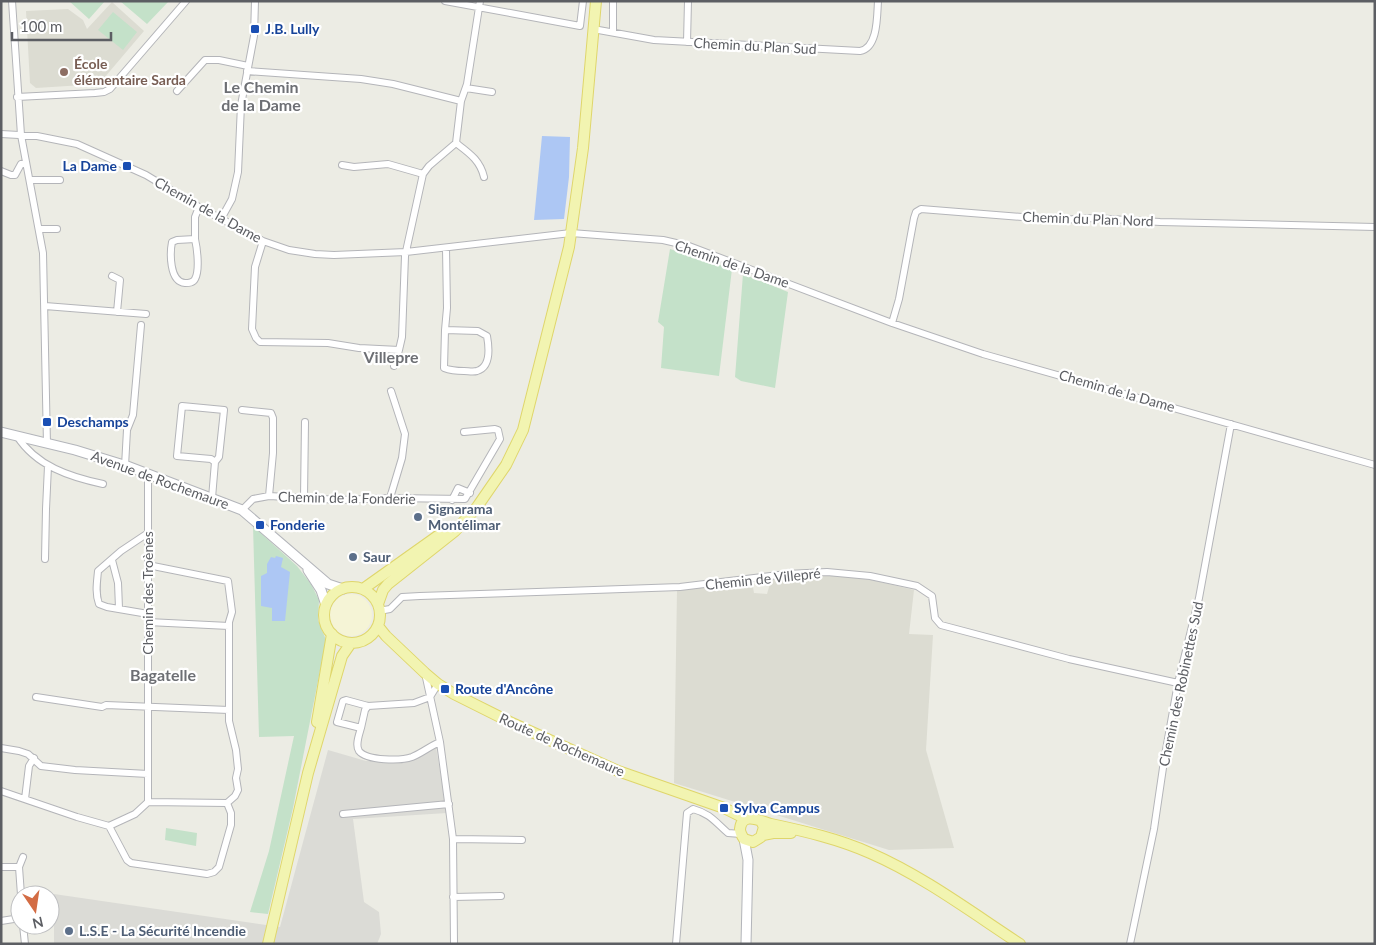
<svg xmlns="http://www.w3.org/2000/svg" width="1376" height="945" viewBox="0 0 1376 945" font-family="Lato,sans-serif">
	<rect width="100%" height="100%" fill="#ecece4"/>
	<!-- industrial -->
	<path fill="#dbdbd6" d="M436 747 447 813 353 819 364 902 379 912 381 934 377 944H54V894L280 927 328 750 366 761H408Z"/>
	<!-- education -->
	<path fill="#dcdcd2" d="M112 2 144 31 99 84 36 88 30 83 26 11 68 9 83 20 87 29Z
		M829 575 872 580 914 590 909 634 933 635 926 750 954 848 889 850 674 783 677 590 752 582 754 593 767 594 771 580 798 577Z"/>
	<!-- green -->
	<path fill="#c4e1c9" d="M69 1H105L89 19Z
		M120 1H169L147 24Z
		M113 12 137 32 123 50 98 30Z
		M670 249 732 269 719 376 661 368 664 327 658 322Z
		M743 274 788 292 775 388 741 381 735 377Z
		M253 526 297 566 311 584 319 600 318 620 326 640 293 808 268 914 250 912 269 851 294 736 259 737Z
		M166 828 197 833 196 846 165 840Z"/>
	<!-- sand -->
	<path fill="#f5f4d6" d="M330 615a21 21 0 1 1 42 0a21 21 0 1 1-42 0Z"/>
	<!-- water -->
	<path fill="#adc7f4" d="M542 136 570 137 569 177 564 219 534 220Z
		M276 556 283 558 281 567 290 572 285 621H272V608L261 606V576L267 573V564L271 557 275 558Z"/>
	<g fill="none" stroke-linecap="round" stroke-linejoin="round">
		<!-- street casing -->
		<g stroke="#b4b5b9" stroke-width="8">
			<path id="street" d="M12 1 21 135 43 253 47 444
				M445 1 580 26 583 1
				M593 29 654 40 860 51C878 48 877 16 878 1
				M613 32V1
				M687 42 688 1
				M247 71 361 79 393 84 461 101
				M466 88 492 92
				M177 91 205 60H219L248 66
				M17 97 95 93 104 92 110 89 186 1
				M1 134 37 136 77 144 146 175 199 207 263 241 289 250 315 254 334 255 406 252 571 233 663 240 689 246 892 323 983 354 1375 465
				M456 143C469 153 480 160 484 177
				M342 165 354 167 388 164 423 174
				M1 171 11 175H15L21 164 26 163
				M30 180H60
				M221 219 232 199 238 172 241 105 254 36 255 1
				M39 229H57
				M195 239C197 248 200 270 195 279 193 283 189 283 185 283 169 282 170 252 172 242L177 240 195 239V217L199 207
				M263 241 255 267 252 329 256 338 260 342 328 343 359 348 399 350 402 337 405 256 423 174 429 166 456 143 461 101 467 84 480 1
				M112 276 120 280 117 312
				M45 306 146 314
				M892 323 899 299 914 218 916 212 921 209 1060 220 1094 218 1160 222 1375 227
				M445 330 478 331 487 336C489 347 491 367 477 371 473 372 468 371 464 371 457 371 452 371 444 368L445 330 447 308 446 248
				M394 366 399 350
				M242 410 271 413 273 418V453L269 496
				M17 436C36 466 70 477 103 484
				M125 466 127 430 133 415 141 325
				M212 498 215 462 219 457 224 410 182 406 177 456 211 459 215 462
				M304 498 305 422
				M390 498 402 458 405 434 391 391
				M452 500 458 488 470 493
				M242 510 253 499 269 496 340 500 390 498 465 499 500 439 498 430 495 429 464 432
				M45 559 46 509 48 466
				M112 560 118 583 119 608
				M148 565 228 581 232 612 229 622V721L236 750 238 769 236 778 238 790 235 796 227 803
				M379 611 390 609 402 597 420 596 680 587 787 574 827 572 870 576 917 586 932 596 935 618 941 625 1069 659 1178 683
				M148 614 107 607 99 604C95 593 97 582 98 571L121 551 148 533
				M148 622 229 626
				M425 673 440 742 453 839 454 944
				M36 697 102 707 106 705 229 710
				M368 706 365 710 361 728 337 722 343 701 346 700 368 706 414 703 430 697 438 684
				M361 728C359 735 355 745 359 751 367 761 401 761 412 757 422 753 430 746 440 742
				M1 748 19 751 28 754 41 766 75 770 148 774
				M1 791 77 817 109 826 135 814 148 802 227 803 231 813V825L219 867 214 872 207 874 131 863 127 860 109 826
				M25 799 29 766 34 758
				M148 802V474
				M343 814 449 804
				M453 839 522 840
				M1 867H19L21 895
				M19 867 23 857
				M453 897 501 896
				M1 921 20 918
				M23 925 25 944
				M676 944 687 813 693 809C711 814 715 822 728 833L741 834
				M1130 944 1154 829 1164 761 1178 683 1199 598 1231 424"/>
		</g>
		<!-- secondary casing -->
		<g stroke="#b3b5ba" stroke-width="11">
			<path id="secondary" d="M1 432 75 450 127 466 242 510 328 584 343 589
				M308 570 321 590 326 605
				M744 839 748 860 746 944"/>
		</g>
		<!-- primary casing -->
		<g stroke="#dfd66b" stroke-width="12">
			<path id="primary" d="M324 615a28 28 0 1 1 56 0a28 28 0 1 1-56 0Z
				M363 589 446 530
				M378 604 383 590 388 584 455 531 477 507 506 465 523 430 569 247 583 148 596 1
				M378 626 386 636 425 673 438 684 454 694 512 723 618 771 724 808 746 819
				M317 722 332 634
				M761 821 764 827 761 837 753 842 744 839C742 836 740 833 740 829 742 810 762 822 771 824 804 831 839 839 870 853 923 876 971 912 1020 944
				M763 835 773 833H791
				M268 944 308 773 342 656 351 643"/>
		</g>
		<!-- street -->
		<use href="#street" stroke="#fff" stroke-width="6"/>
		<!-- secondary -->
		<use href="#secondary" stroke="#fff" stroke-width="9"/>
		<!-- primary -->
		<use href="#primary" stroke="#f2f4b1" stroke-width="10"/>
	</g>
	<!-- markers -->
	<g fill="#1a4fb4" stroke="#fff" stroke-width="2">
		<rect x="250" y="24" width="10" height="10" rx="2.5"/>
		<rect x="122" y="161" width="10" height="10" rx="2.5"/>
		<rect x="42" y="417" width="10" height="10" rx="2.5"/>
		<rect x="255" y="520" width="10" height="10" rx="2.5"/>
		<rect x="440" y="684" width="10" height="10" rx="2.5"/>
		<rect x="719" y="803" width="10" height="10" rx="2.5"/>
	</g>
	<circle fill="#8d6e63" stroke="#fff" stroke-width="2" cx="64" cy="72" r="5"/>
	<g fill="#5c6f8a" stroke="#fff" stroke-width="2">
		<circle cx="418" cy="517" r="5"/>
		<circle cx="353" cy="557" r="5"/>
		<circle cx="69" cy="931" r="5"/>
	</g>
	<g text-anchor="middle" stroke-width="4.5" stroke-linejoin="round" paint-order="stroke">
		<!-- transit labels -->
		<g font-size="14" font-weight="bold" fill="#164399" stroke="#fff" text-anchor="start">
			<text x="265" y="34">J.B. Lully</text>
			<text x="117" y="171" text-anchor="end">La Dame</text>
			<text x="57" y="427">Deschamps</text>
			<text x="270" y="530">Fonderie</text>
			<text x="455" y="694">Route d'Ancône</text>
			<text x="734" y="813">Sylva Campus</text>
		</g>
		<!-- street labels -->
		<g font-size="14" fill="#5c5e63" stroke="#fff">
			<text transform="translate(755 46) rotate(3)" y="5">Chemin du Plan Sud</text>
			<text transform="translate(208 210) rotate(29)" y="5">Chemin de la Dame</text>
			<text transform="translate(1088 219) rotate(2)" y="5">Chemin du Plan Nord</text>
			<text transform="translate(732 264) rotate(19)" y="5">Chemin de la Dame</text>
			<text transform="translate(1117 391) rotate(16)" y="5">Chemin de la Dame</text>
			<text transform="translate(160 480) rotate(20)" y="5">Avenue de Rochemaure</text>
			<text transform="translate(347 498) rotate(1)" y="5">Chemin de la Fonderie</text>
			<text transform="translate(763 579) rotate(-6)" y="5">Chemin de Villepré</text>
			<text transform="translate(148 593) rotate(-90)" y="5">Chemin des Troènes</text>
			<text transform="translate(1181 684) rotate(-78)" y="5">Chemin des Robinettes Sud</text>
			<text transform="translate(562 745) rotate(24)" y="5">Route de Rochemaure</text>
		</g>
		<!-- education labels -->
		<g font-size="14" font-weight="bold" fill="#785e54" stroke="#fff" text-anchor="start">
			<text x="74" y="69">École<tspan x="74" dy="16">élémentaire Sarda</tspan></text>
		</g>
		<!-- service labels -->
		<g font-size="14" font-weight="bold" fill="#4e5e75" stroke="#fff" text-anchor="start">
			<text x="428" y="514">Signarama<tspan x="428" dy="16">Montélimar</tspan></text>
			<text x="363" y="562">Saur</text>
			<text x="79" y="936">L.S.E - La Sécurité Incendie</text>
		</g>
		<!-- quarter labels -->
		<g font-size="16" font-weight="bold" fill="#6d6f74" stroke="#fff">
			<text x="261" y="93">Le Chemin<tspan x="261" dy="18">de la Dame</tspan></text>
			<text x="391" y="363">Villepre</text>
			<text x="163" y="681">Bagatelle</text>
		</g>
	</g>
	<!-- border -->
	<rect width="1376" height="945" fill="none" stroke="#5c5e63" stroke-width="5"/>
	<!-- north arrow -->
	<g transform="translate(35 910) rotate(167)"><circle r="24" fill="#ffffff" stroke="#bebfc1"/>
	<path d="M0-4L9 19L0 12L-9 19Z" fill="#d36c44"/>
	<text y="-8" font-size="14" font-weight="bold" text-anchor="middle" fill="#5c5e63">N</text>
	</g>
	<!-- scale -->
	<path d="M12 32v8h99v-8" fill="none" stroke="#5c5e63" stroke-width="2.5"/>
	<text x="20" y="32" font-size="15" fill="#5c5e63" stroke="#ffffff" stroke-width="4" paint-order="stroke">100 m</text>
</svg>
